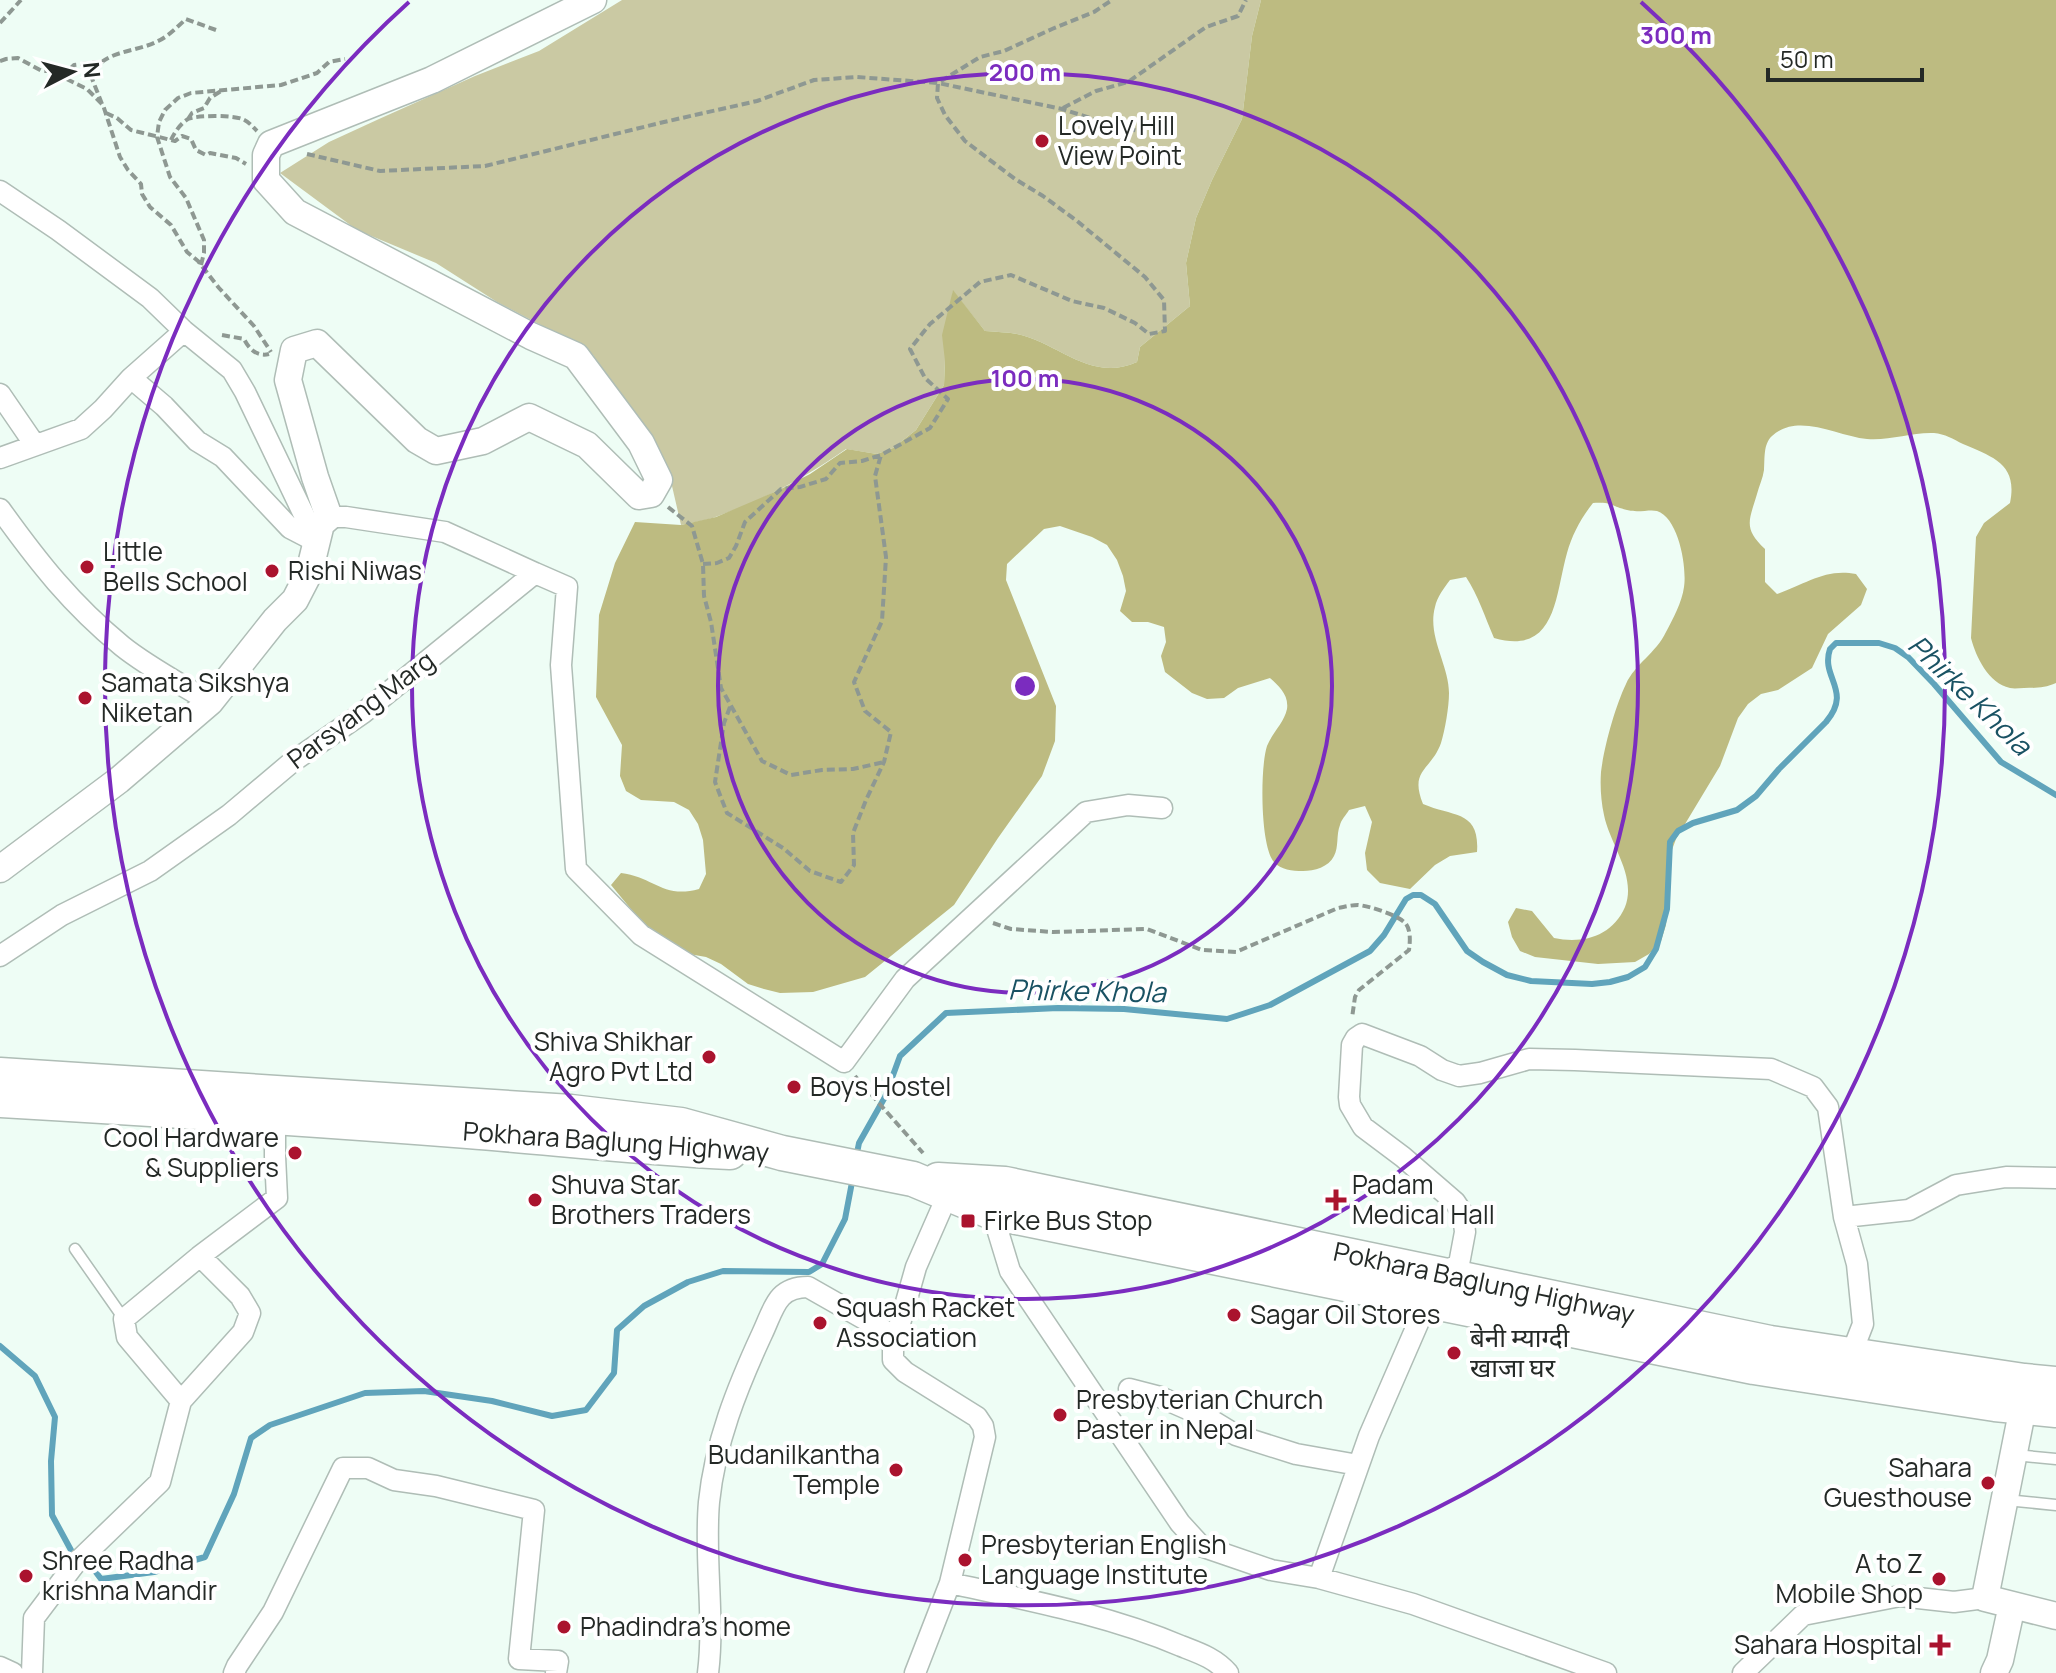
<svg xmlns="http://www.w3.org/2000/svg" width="2056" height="1673" viewBox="0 0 2056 1673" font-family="Manrope,'Noto Sans Devanagari',sans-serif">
	<rect width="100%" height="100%" fill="#eefdf5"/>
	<!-- green -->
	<path fill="#cac9a3" d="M622 0H1261L1252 36 1242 119 1212 180 1196 218 1186 263 1190 306 1140 347 1137 362C1091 383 1059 343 1017 334 1007 332 996 332 985 331L953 291 945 361 944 385 916 430 893 448 877 454 846 449C806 477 764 500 718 516 706 521 693 522 681 525L672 486 653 441 614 388 593 355 556 333 497 302 436 263 357 230 280 173 329 142 379 119 475 76 539 51Z"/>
	<!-- forest -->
	<path fill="#bdbb81" d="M1261 0H2056V683C2045 688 2036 688 2024 688 2019 688 2015 689 2010 688 1988 683 1976 657 1971 638L1976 537 1984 523 2010 503C2018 464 1993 457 1963 444 1953 439 1945 434 1934 433 1912 432 1889 441 1867 439 1837 436 1798 412 1772 436 1763 444 1765 459 1764 470 1763 478 1759 486 1757 494 1749 521 1743 528 1765 549V582L1777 594C1806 584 1825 568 1856 574L1867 589 1861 605 1828 634 1812 668 1778 690 1761 694 1748 704 1738 718 1720 766 1676 839 1670 855V887L1666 925 1661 941 1649 954 1635 962 1598 964 1535 957 1520 951 1512 937 1508 922 1516 908 1532 911 1554 938C1582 944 1612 937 1625 907 1637 876 1610 845 1604 815 1601 801 1600 786 1601 772 1604 747 1615 707 1626 684 1635 664 1656 653 1666 632 1673 619 1682 602 1684 587 1687 568 1679 518 1657 511 1650 509 1638 513 1627 510 1610 506 1613 502 1593 503 1581 518 1572 535 1567 553 1555 595 1557 656 1494 638 1485 617 1478 595 1466 577L1450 580C1444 588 1437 597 1435 607 1427 636 1449 665 1449 693 1449 707 1445 730 1441 743 1431 771 1409 769 1423 804 1453 817 1480 810 1477 852L1450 856 1435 865 1410 889 1380 883 1367 870 1365 853 1372 822 1365 806 1349 810C1346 815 1341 820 1340 825 1336 835 1339 847 1334 856 1329 867 1314 871 1303 871 1292 871 1281 870 1274 862 1260 846 1260 767 1267 746 1272 733 1284 723 1287 709 1289 695 1279 686 1270 678L1238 688 1224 698 1207 699 1192 693 1165 672 1161 656 1166 642 1164 627 1148 622H1132L1120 611 1126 591 1123 576 1117 560 1107 545 1092 537 1060 526 1044 529 1007 564 1006 580 1056 706 1055 741 1042 776 998 838 954 905 865 977 813 992 780 993 764 989 748 984 721 964 706 957 689 954 659 943 611 885 621 873C654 877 663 899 699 889L706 874 703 840 698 824 689 810 674 802 641 800 626 791 620 776 622 745 596 697 599 615 615 563 635 522 681 525 716 517 779 490 810 474 847 449 877 454 893 448 916 430 944 385 945 361 942 335 953 290 985 331C996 332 1007 332 1017 334 1059 343 1091 383 1137 362L1140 347 1190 306 1186 263 1196 218 1212 180 1242 119 1252 36Z"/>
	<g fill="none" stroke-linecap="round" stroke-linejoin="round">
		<!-- stream -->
		<path stroke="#60a4bb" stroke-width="6" d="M856 1158 859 1143 885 1097 900 1056 946 1013 1058 1008 1124 1009 1227 1019 1270 1005 1370 951 1384 935 1406 899 1413 895H1421L1435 904 1467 951 1483 962 1507 975 1531 981 1592 984 1610 982 1628 977 1645 967 1656 949 1667 909 1670 842 1678 831 1693 823 1737 810 1756 796 1779 769 1826 722C1853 690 1820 678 1830 649L1836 643H1879L1895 648 1908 657 1934 684 2001 762 2056 795
			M0 1346 35 1376 55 1417 51 1461 52 1515 72 1552
			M95 1571 101 1579 154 1572 205 1557 234 1494 251 1438 270 1425 365 1393 424 1391 492 1401 552 1416 586 1410 614 1373 617 1330 644 1306 688 1282 723 1271 809 1272 822 1264 845 1219 853 1177"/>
		<!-- service casing -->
		<g stroke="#afbdb6" stroke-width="13">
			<path id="service" d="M75 1249 124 1319
				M2015 1455 2056 1459
				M2006 1500 2056 1505"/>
		</g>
		<!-- minor casing -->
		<g stroke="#afbdb6" stroke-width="23">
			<path id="minor" d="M0 191 58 230 150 298 184 331 232 370 245 392 317 542
				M131 378 184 331
				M0 394 35 445
				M0 458 81 429 103 409 131 378 164 406 197 441 223 457 290 528 317 542
				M0 509C38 562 71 604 122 646 148 667 181 684 210 702
				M535 573 567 587 561 665 576 869 641 935 844 1062 905 979 1086 812 1128 805 1162 808
				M0 956 62 915 150 871 229 815 292 762 363 713 535 573 445 532 346 517H329
				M992 1212 1010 1271 1180 1523 1201 1546 1271 1570 1319 1578 1369 1436 1439 1275 1459 1264 1465 1232 1463 1214 1455 1202 1403 1157 1363 1127 1350 1105 1349 1097 1352 1045 1356 1038 1362 1034 1420 1056 1442 1070 1459 1076 1480 1073 1529 1059 1575 1060 1771 1069 1813 1087 1828 1107 1844 1217 1857 1264 1863 1324 1851 1355
				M1844 1217 1909 1210 1956 1185 2006 1177 2056 1178
				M1129 1389 1160 1397 1208 1418 1236 1435 1296 1454 1358 1465
				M181 1401 127 1337 124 1319 200 1256
				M1319 1578 1413 1604 1606 1673
				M950 1583C1027 1600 1108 1615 1181 1646 1199 1653 1215 1658 1228 1673
				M0 1667 13 1673
				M32 1673 34 1618 74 1565 160 1482 181 1401 243 1332 250 1313 240 1296 200 1256 277 1198 275 1156V1109
				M234 1673 237 1666 273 1612 343 1468H368L394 1480 436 1486 534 1510 519 1659 558 1661 556 1673
				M708 1673C715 1617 704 1559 709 1502 715 1443 737 1388 762 1334 774 1309 776 1287 808 1287L896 1337
				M915 1673 950 1583 985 1437 983 1426 977 1417 905 1372 893 1360V1348L916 1267 948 1194
				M1743 1673 1803 1615 1900 1596 1954 1602 1985 1598"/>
		</g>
		<!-- tertiary casing -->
		<g stroke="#afbdb6" stroke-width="29">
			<path id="tertiary" d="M0 869 119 780 210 702 275 620 295 600 309 573 321 524 329 517 315 477 288 380 294 350 317 343 417 440 436 451 483 441 529 417 587 445 639 496 651 494 659 480 641 443 576 356 531 336 295 212 266 180V155L271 144 432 80 593 0
				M2023 1407 1985 1598 2056 1616
				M1994 1673 2000 1660 2012 1605"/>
		</g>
		<!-- trunk casing -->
		<g stroke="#afbdb6" stroke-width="37">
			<path id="trunk" d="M0 1075 571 1112 681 1125 782 1153 913 1179 992 1212 1754 1367 1995 1404 2056 1410
				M0 1100C156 1109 312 1119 468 1131 556 1138 643 1148 730 1152
				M938 1180 1005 1184 1770 1343 2024 1381 2056 1384"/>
		</g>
		<!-- path -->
		<path stroke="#8e9892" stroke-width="4" stroke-dasharray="8 4" stroke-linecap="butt" d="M0 23 21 0
			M0 61 6 59 18 58 42 71H50L87 89 103 105 120 157 128 170 141 184 142 194 150 207 171 225 187 252 198 261 219 288 254 326 271 352
			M61 77 74 65 99 62
			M102 104 91 76C102 50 134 53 156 42 168 37 177 27 186 19L216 30
			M1063 108 1096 91 1128 82 1206 27 1238 16 1246 0
			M106 113 117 118 131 130 175 141 182 136 191 139 196 150 206 155 210 153 236 158 246 164
			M188 119 192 113 204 108 210 98 221 91
			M171 140C174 133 181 123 188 119 198 115 232 115 242 119 248 121 252 126 257 131
			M307 154 380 171 485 166 664 122 757 101 814 80 857 77 938 83 1062 109 1112 125 1143 132
			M201 265 204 253V240L186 198 170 177 157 137 159 122 165 110 178 98 191 93 281 85 317 73 329 62 345 59
			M222 335 244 339C249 349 257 357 269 354
			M668 507 692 526 703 564 704 596 711 622 721 688 762 761 791 775 822 770 853 769 884 762
			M703 564 717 563 729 558 736 546 745 522 781 489 800 487 826 479 840 463 862 461 881 455 930 428 948 399 925 378 910 349 930 324 980 282 1011 275 1072 301 1104 308 1135 323 1149 334 1165 331 1164 300 1145 277 1077 221 1043 196 1015 179 965 141 945 115 937 98 938 83 980 57 1004 51 1052 29 1094 12 1112 0
			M730 707 724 723 715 782 727 813 783 848 810 871 841 882 854 865 853 833 866 800 884 762 891 732 865 711 854 682 882 621 886 557 875 476 881 455
			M993 923 1011 929 1053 932 1147 929 1202 950 1236 952 1338 908C1344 907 1351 905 1358 905 1369 906 1399 915 1406 924 1411 931 1410 942 1409 950L1359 990 1355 997 1352 1018
			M855 1076 923 1153"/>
		<!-- service -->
		<use href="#service" stroke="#fff" stroke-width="10"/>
		<!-- minor -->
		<use href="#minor" stroke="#fff" stroke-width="20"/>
		<!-- tertiary -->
		<use href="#tertiary" stroke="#fff" stroke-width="26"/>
		<!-- trunk -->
		<use href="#trunk" stroke="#fff" stroke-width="34"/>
	</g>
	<!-- distance rings -->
	<g fill="none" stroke="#7b2cbf" stroke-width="4">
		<circle cx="1025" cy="686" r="307"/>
		<circle cx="1025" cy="686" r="613"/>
		<path d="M1641 2A920 920 0 1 1 409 2"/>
	</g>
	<!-- markers -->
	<g fill="#aa132e" stroke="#fff" stroke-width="3">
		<circle cx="1042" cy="141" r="8"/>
		<circle cx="87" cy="567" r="8"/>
		<circle cx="272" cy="571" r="8"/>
		<circle cx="85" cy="698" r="8"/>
		<circle cx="709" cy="1057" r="8"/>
		<circle cx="794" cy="1087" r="8"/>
		<circle cx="295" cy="1153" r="8"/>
		<circle cx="535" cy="1200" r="8"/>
		<path d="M1332 1188h8v8h8v8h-8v8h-8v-8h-8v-8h8z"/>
		<rect x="960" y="1213" width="16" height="16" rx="4"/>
		<circle cx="1234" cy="1315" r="8"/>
		<circle cx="820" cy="1323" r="8"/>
		<circle cx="1454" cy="1353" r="8"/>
		<circle cx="1060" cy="1415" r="8"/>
		<circle cx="896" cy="1470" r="8"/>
		<circle cx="1988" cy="1483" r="8"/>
		<circle cx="965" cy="1560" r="8"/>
		<circle cx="26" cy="1576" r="8"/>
		<circle cx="1939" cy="1579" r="8"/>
		<circle cx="564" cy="1627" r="8"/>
		<path d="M1936 1633h8v8h8v8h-8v8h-8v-8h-8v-8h8z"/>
	</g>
	<g text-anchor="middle" stroke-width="8" stroke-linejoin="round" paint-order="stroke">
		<!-- poi labels -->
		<g font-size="26" fill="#242926" stroke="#fff" text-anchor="start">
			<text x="1058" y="135">Lovely Hill<tspan x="1058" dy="30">View Point</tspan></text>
			<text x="103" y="561">Little<tspan x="103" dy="30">Bells School</tspan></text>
			<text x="288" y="580">Rishi Niwas</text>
			<text x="101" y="692">Samata Sikshya<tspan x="101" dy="30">Niketan</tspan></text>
			<text x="693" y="1051" text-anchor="end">Shiva Shikhar<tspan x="693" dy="30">Agro Pvt Ltd</tspan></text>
			<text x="810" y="1096">Boys Hostel</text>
			<text x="279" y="1147" text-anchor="end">Cool Hardware<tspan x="279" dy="30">&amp; Suppliers</tspan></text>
			<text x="551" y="1194">Shuva Star<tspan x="551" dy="30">Brothers Traders</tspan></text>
			<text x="1352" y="1194">Padam<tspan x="1352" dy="30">Medical Hall</tspan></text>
			<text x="984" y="1230">Firke Bus Stop</text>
			<text x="836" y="1317">Squash Racket<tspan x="836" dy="30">Association</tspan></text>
			<text x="1250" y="1324">Sagar Oil Stores</text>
			<text x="1470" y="1347">बेनी म्याग्दी<tspan x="1470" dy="30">खाजा घर</tspan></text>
			<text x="1076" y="1409">Presbyterian Church<tspan x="1076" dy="30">Paster in Nepal</tspan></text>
			<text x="880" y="1464" text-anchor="end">Budanilkantha<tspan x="880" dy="30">Temple</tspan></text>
			<text x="1972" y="1477" text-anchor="end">Sahara<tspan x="1972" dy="30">Guesthouse</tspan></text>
			<text x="981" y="1554">Presbyterian English<tspan x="981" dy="30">Language Institute</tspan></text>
			<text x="42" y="1570">Shree Radha<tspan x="42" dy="30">krishna Mandir</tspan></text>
			<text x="1923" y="1573" text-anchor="end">A to Z<tspan x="1923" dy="30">Mobile Shop</tspan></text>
			<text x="580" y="1636">Phadindra's home</text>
			<text x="1922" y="1654" text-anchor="end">Sahara Hospital</text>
		</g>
		<!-- street labels -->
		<g font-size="26" fill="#242926" stroke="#fff">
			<text transform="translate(361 710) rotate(-37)" y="9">Parsyang Marg</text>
			<text transform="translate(616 1142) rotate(4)" y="9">Pokhara Baglung Highway</text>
			<text transform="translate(1484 1283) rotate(12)" y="9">Pokhara Baglung Highway</text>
		</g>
		<!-- water labels -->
		<g font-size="28" font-style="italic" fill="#195263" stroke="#fff">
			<text transform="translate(1970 695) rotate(44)" y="10">Phirke Khola</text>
			<text transform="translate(1087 991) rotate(1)" y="10">Phirke Khola</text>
		</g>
	</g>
	<circle cx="1025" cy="686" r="12" fill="#7b2cbf" stroke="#fff" stroke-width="4"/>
	<g font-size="24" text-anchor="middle" font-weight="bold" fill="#7b2cbf" stroke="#fff" stroke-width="8" stroke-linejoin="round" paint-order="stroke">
		<text x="1676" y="44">300 m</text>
		<text x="1025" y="81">200 m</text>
		<text x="1025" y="387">100 m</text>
	</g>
	<!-- north arrow -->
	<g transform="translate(72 72) rotate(84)" stroke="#ffffff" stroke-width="6" paint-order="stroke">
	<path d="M0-6L14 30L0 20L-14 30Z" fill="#242926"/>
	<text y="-12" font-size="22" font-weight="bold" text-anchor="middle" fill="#242926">N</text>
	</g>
	<!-- scale -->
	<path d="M1768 68v12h154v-12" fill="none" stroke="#242926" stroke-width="4"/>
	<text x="1780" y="68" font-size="24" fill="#242926" stroke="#ffffff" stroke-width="6" paint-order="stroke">50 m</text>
</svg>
